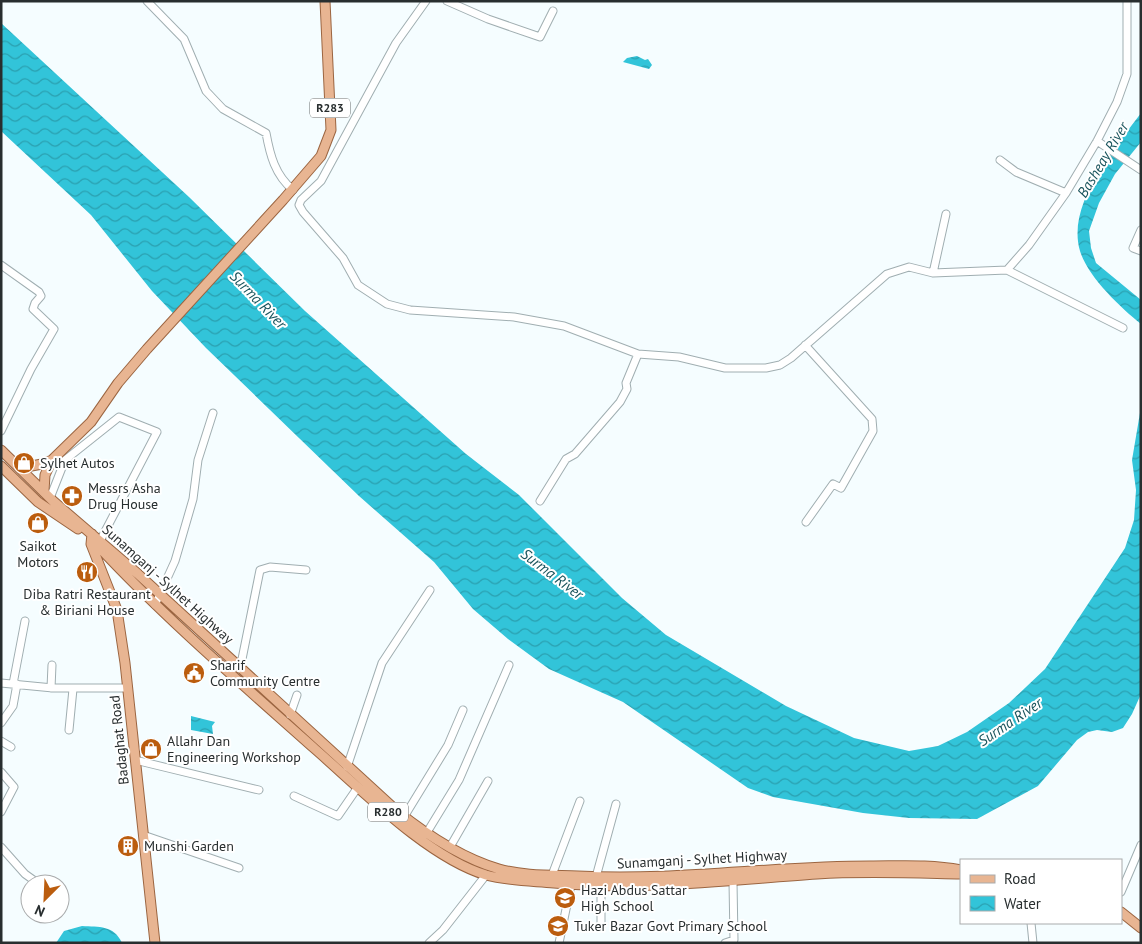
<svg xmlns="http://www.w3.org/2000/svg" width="1142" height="944" viewBox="0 0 1142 944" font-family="'PT Sans',sans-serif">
	<defs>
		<pattern id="water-waves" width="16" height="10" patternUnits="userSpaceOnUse" patternTransform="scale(1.25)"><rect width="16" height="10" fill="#32c4d9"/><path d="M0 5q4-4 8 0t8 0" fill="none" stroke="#2aa0b0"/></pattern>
	</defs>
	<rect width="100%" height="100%" fill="#f5fdff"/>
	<!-- water -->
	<path fill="url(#water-waves)" d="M1 23 189 197 305 311 466 454 519 495 622 598 666 635 786 706 854 738 909 751 938 746 967 732 1009 703 1045 669 1125 548 1134 520 1136 490 1132 460 1141 407V694L1132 714 1123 728 1112 732 1097 730 1088 732 1077 740 1038 786 977 819 909 818 863 813 773 797 748 788 623 702 549 669 508 639 473 609 434 562 359 496 206 348 152 291 91 215 1 131Z
		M637 56 645 60 648 59 652 65 649 69 623 62 627 58Z
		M1141 113V142L1115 174 1099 203 1089 231 1091 248 1096 263 1141 300V324C1120 307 1088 277 1080 251 1066 204 1115 148 1141 113Z
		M191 716 215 722 212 726 213 734 191 730Z
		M82 926C99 927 114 925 122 943H56L64 931Z"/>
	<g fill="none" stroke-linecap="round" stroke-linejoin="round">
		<!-- minor casing -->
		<g stroke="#a0aeb1" stroke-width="9">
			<path id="minor" d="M147 1 184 39 206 91 223 109 266 133C270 155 275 175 293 190
				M426 1 396 43 321 181 301 200 299 205 303 212 343 258 358 285 387 304 410 310 514 317 564 326 638 354 679 357 725 368H766L780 365 791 358 887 274 909 267 933 273 1007 270 1029 245 1066 193 1097 141 1117 102 1127 74V1
				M447 1 488 19 540 37 553 11
				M1097 141 1141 170
				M1000 160 1016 172 1066 193
				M1141 230 1133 248 1141 251
				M1 265 39 292 41 296 35 303 33 309 54 329 31 369 1 431
				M1007 270 1123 328
				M933 273 946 214
				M805 345 872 419 873 431 841 488 833 484 806 522
				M50 498 65 460 119 417 157 432 100 541
				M540 501 566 459 575 454 620 402 627 389 626 383 638 354
				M155 605 175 561 182 537 193 499 198 460 213 413
				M240 669 260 570 270 567 306 570
				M1 683 53 688H127
				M13 684 25 621
				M51 688 52 665
				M290 715 297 695
				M1 723 13 706 17 684
				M69 730 73 689
				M1 741 11 747
				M135 760 259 790
				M347 767 382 663 430 590
				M1 772 14 787 1 812
				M294 796 338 816 358 787
				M404 817 448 745 463 710
				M426 834 459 780 509 665
				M143 835 239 868
				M1 847 25 874 39 884
				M450 847 488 781
				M552 875 580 801
				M596 877 616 804
				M1121 892 1141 845
				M1031 923 1033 943
				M601 926V886
				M429 943 443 930 486 875
				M559 943 571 885
				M725 943 734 940 733 882"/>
		</g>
		<!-- major casing -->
		<g stroke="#9b6541" stroke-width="11">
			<path id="major" d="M1 450 53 501 138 574 397 811C427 835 461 858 499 869 523 876 553 875 578 876 676 881 772 866 870 866 901 866 930 864 961 870
				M1 466 38 502 78 529
				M21 468 42 464 52 460
				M44 491 45 475 52 460 91 422 118 383 147 349 283 200 321 156 331 130 325 1
				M92 534 91 544 117 610 125 663 155 943
				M98 546C165 618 241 683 315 749 361 789 427 857 486 875 508 881 532 881 554 883 643 891 729 880 817 874 864 871 913 873 961 874
				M1121 912 1141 928"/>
		</g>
		<!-- minor -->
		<use href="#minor" stroke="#fff" stroke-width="7"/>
		<!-- major -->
		<use href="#major" stroke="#e8b592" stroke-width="9"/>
	</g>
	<!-- icons -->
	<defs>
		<g id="shop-disc" transform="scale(1.125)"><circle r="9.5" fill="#bb5d0e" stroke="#fff"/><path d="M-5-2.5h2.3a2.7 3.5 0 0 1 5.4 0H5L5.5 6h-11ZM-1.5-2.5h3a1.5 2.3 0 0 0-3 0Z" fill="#fff"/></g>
		<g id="pharmacy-disc" transform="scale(1.125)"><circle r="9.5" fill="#bb5d0e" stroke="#fff"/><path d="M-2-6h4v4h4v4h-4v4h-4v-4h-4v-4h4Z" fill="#fff"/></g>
		<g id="restaurant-disc" transform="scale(1.125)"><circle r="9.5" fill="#bb5d0e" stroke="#fff"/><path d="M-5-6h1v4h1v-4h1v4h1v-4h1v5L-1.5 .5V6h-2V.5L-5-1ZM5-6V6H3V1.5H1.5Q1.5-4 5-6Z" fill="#fff"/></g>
		<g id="civic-disc" transform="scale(1.125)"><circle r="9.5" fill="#bb5d0e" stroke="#fff"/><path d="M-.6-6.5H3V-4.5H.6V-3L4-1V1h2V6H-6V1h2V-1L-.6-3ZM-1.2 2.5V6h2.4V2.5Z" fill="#fff"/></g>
		<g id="building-disc" transform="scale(1.125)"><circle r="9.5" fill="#bb5d0e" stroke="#fff"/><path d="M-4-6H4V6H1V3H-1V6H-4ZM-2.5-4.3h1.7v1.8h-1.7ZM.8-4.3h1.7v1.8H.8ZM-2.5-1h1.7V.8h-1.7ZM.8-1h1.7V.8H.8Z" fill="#fff"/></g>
		<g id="school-disc" transform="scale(1.125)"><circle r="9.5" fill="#bb5d0e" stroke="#fff"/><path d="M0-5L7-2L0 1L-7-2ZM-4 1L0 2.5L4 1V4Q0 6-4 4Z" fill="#fff"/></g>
	</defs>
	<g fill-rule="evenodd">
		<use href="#shop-disc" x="24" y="463"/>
		<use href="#pharmacy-disc" x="72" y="496"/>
		<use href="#shop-disc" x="38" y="523"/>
		<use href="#restaurant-disc" x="87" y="572"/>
		<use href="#civic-disc" x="194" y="673"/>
		<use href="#shop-disc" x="151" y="749"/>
		<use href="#building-disc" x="128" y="846"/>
		<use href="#school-disc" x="565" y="898"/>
		<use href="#school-disc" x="558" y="926"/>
	</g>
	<g text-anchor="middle" stroke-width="4" stroke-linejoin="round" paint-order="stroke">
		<!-- shield labels -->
		<g fill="#fff" stroke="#686d6d" stroke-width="1">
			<rect x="310" y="98.5" width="40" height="19" rx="4"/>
			<rect x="368" y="802.5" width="40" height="19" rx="4"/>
		</g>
		<g font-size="12" font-weight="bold" fill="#282e2f">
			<text x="330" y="112">R283</text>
			<text x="388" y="816">R280</text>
		</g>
		<!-- poi labels -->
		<g font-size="14" fill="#282e2f" stroke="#fff" text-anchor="start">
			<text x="40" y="468">Sylhet Autos</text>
			<text x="88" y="493">Messrs Asha<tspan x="88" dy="16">Drug House</tspan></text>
			<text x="38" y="551" text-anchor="middle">Saikot<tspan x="38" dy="16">Motors</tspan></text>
			<text x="87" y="599" text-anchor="middle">Diba Ratri Restaurant<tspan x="87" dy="16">&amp; Biriani House</tspan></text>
			<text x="210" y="670">Sharif<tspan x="210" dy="16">Community Centre</tspan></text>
			<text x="167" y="746">Allahr Dan<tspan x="167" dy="16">Engineering Workshop</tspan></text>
			<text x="144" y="851">Munshi Garden</text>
			<text x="581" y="895">Hazi Abdus Sattar<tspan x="581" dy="16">High School</tspan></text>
			<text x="574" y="931">Tuker Bazar Govt Primary School</text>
		</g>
		<!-- street labels -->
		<g font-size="14" fill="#282e2f" stroke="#fff">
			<text transform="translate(168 584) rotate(42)" y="5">Sunamganj - Sylhet Highway</text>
			<text transform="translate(119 740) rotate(-96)" y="5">Badaghat Road</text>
			<text transform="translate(702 859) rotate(-3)" y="5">Sunamganj - Sylhet Highway</text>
		</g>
		<!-- water labels -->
		<g font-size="15" font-style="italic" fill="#19545c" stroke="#fff">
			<text transform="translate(1103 160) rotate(-59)" y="5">Basheay River</text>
			<text transform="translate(258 300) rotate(46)" y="5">Surma River</text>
			<text transform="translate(552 574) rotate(37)" y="5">Surma River</text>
			<text transform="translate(1010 722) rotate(-34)" y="5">Surma River</text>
		</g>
	</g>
	<!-- border -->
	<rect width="1142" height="944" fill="none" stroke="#282e2f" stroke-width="5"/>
	<!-- legend -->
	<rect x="960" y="859" width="162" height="65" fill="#ffffff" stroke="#a9abac"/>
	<rect x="970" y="875" width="25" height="8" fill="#e8b592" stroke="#a9abac"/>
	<text x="1004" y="884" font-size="15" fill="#282e2f">Road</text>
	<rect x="970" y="896" width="25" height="15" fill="url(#water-waves)" stroke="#a9abac"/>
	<text x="1004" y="909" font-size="15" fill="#282e2f">Water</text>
	<!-- north arrow -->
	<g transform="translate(45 899) rotate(204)"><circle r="24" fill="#ffffff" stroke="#a9abac"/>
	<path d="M0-4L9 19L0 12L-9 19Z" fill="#bb5d0e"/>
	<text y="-8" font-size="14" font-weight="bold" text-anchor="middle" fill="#282e2f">N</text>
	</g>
</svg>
